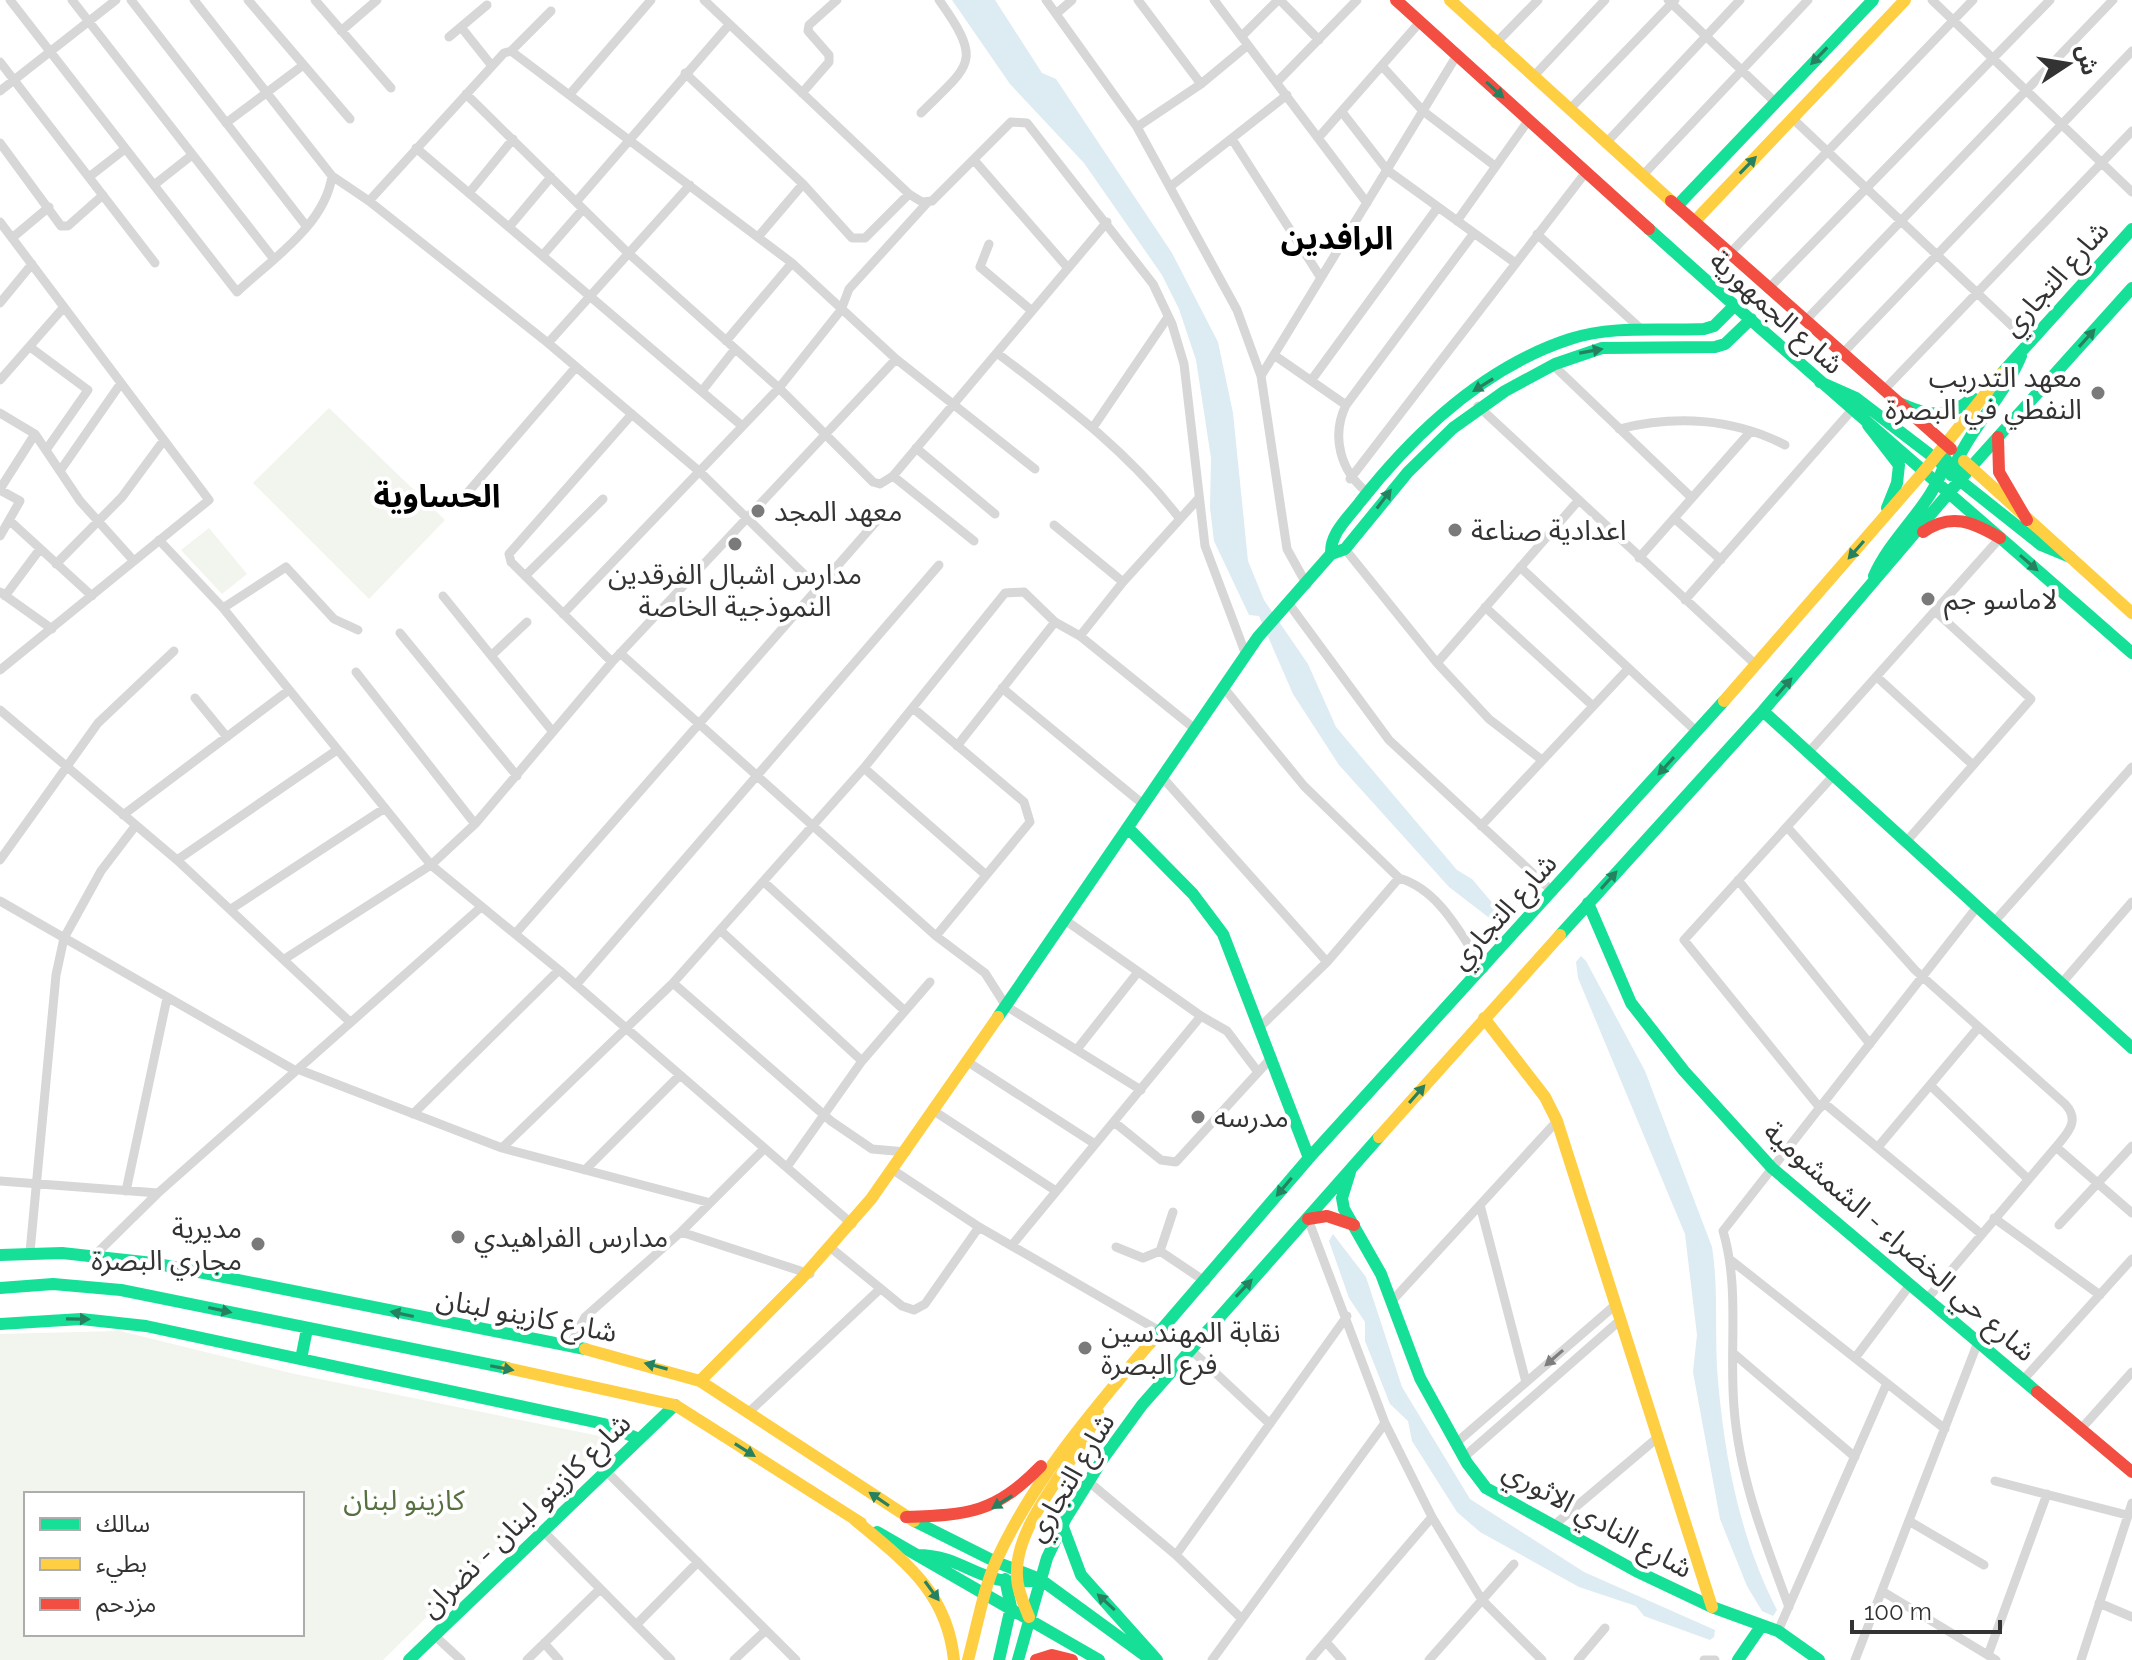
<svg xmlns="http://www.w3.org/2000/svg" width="2132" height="1660" viewBox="0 0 2132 1660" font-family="Raleway,'Noto Sans Arabic',sans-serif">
	<rect width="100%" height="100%" fill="#fff"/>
	<!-- green -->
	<path fill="#f1f5ed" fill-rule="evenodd" d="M329 408 445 520 369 599 253 483Z
		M209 528 247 574 222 594 181 550Z
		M120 1331 295 1374 609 1438 383 1660H0V1334ZM26 1494H302V1634H26Z"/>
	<!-- water -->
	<path fill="#ddebf3" d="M952 0H995L1042 73 1056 79 1172 253 1218 342 1233 413 1248 561 1264 600 1308 664 1336 727 1457 870 1472 879 1500 912 1492 920 1449 887 1339 765 1293 694 1259 616 1249 615 1214 541 1210 508 1211 458 1196 360 1179 309 1162 275 1084 163 1010 84Z
		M1581 956 1586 961 1645 1071 1712 1247C1719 1291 1714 1336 1718 1381 1725 1460 1740 1538 1777 1610L1773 1616 1762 1611 1747 1586 1720 1519 1693 1372 1697 1335 1685 1234 1578 978 1576 962Z
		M1333 1234 1366 1277 1402 1387 1470 1499 1584 1572 1715 1630 1714 1637 1710 1640 1644 1616 1636 1606 1579 1587 1480 1532 1457 1512 1412 1441 1408 1421 1390 1404 1365 1341V1322L1349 1298 1329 1241Z"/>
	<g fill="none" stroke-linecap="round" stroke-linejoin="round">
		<!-- street -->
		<path stroke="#d7d7d7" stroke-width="9" d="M10 0 237 292C271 260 325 225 332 176
			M72 0 273 258
			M131 0 307 227
			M194 0 332 176 369 201 548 343 700 472 819 589
			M248 0 350 119
			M315 0 391 88
			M704 0 909 194 922 202 932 201 1011 122 1027 123 1153 284 1172 324 1184 364 1205 546 1246 655
			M1046 0 1137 127 1237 310 1261 376 1287 549 1307 585
			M1138 0 1201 84
			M1214 0 1367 203
			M1280 0 1319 40
			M1668 0 1775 102
			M1932 0 2132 192
			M1056 14 1072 0
			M461 27 492 66
			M341 31 377 0
			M1242 36 1278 0
			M449 37 487 5
			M1495 44 1538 0
			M511 51 792 263 896 359 1035 469
			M0 62 155 263
			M1382 66 1423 111 1495 166
			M685 73 803 184 852 238H865L909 194
			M1533 77 1605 0
			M1277 82 1357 0
			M0 91 116 0
			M802 93 829 62V55L808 31 809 25 837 0
			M466 94 627 252 779 388 873 482 880 484 893 476 1107 222
			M570 94 651 0
			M1569 110 1675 0
			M1342 112 1387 170 1514 262
			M921 113C970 64 984 63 939 0
			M1792 118 2029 342
			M226 123 302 66
			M1137 127 1201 84 1248 45
			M1319 137 1420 22
			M1232 139 1321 278
			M0 143 61 226H68L103 195
			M1606 143 1740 0
			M416 148 741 425
			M974 160 1068 268
			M1643 175 1808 0
			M89 177 125 149
			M154 185 192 155
			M1171 186 1287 95
			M469 193 513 139
			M369 201 504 53 511 51 551 11
			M576 202 728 26
			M1457 221 1528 121
			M0 222 209 500 0 670
			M509 227 551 177
			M1537 234 1641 329
			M758 237 803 184
			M12 238 49 207
			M989 244 980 267 1032 311
			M1730 253 1973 0
			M543 255 583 209
			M1768 289 2050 0
			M0 303 32 264
			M1805 321 2113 0
			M726 341 792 263
			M548 343 690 185
			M30 347 88 390 46 450
			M997 353C1064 404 1128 451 1180 519
			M1842 354 2132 51
			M1274 355 1346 405
			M1553 365 1692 498
			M1261 376 1457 55
			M1313 378 1438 207
			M0 380 64 307
			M702 391 735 349
			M1883 391 2132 131
			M1478 406 1755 664
			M0 413 35 434 80 501 133 560
			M1094 426 1168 317
			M1619 429C1675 415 1733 418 1785 445
			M916 448 995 514
			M60 471 121 383
			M893 476 974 541
			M1350 479 1586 172
			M0 489 35 434
			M0 490 20 501 0 536
			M1367 492C1340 471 1331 436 1346 405L1474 233
			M463 498 576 367
			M1674 518 1721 560
			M9 520 92 596
			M1054 525 1123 582
			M159 540 223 608 431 865 559 970 852 1224
			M1345 549 1437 663 1489 719 1542 760
			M1639 558 1751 431
			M56 564 122 497 164 440
			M1520 567 1697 732
			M525 576 603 499
			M0 592 52 629
			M5 596 40 549
			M443 596 553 732
			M1685 600 1851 411
			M1289 604 1389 740 1553 892
			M1485 607 1593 706
			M223 608 286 567 334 619 358 630
			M563 614 779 388 841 310 849 289 927 203
			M400 633 517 776
			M1080 636 1123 582 1199 498
			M620 653 936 936 985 973 1006 1006 1141 1090
			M492 655 527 622
			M612 662 511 562 509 554 632 414
			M1437 663 1578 501
			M356 672 475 824
			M1877 677 1973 765
			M1002 688 1144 805
			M1224 688 1304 786 1399 878C1440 890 1461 935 1484 969
			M195 698 227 737
			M913 708 1024 802 1030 822 936 936
			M0 710 177 860 349 1021
			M957 746 1055 622
			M1808 753 2000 538
			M864 768 986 875
			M1162 777 1327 962
			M123 815 289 690
			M1481 826 1628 669
			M1787 827 1915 970 2065 1104C2081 1121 2067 1133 2056 1147L1927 1299
			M1906 842 2031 699 1935 611
			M0 860 98 723 174 651
			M177 860 337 750
			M1738 880 1870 1044
			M764 882 905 1011
			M0 901 296 1071
			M231 909 385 808
			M1065 920 1201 1016 1227 1031 1258 1072
			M1994 922 2132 767
			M720 930 862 1061
			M515 934 881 516
			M286 958 431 865 475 824 612 662 896 359
			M673 983 831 1121 872 1149 906 1152
			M2061 984 2132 902
			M576 985 939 565
			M1260 1027 1327 962 1399 878
			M1078 1048 1138 972
			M968 1062 1095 1144
			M300 1070 502 1148 707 1202
			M1930 1085 2028 1179
			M1824 1103 1980 1233
			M1820 1108 1684 940 1833 776
			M934 1111 1056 1191
			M413 1114 559 970
			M1114 1122 1161 1160 1176 1162 1272 1057
			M1878 1147 1978 1028
			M2056 1147 2132 1213
			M502 1148 673 983 864 768 1005 593 1024 592 1055 622 1080 636 1195 729
			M787 1167 862 1061 930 982
			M585 1170 680 1075
			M893 1170 979 1227 1163 1333
			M0 1181 158 1193
			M126 1191 167 998
			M1480 1205 1526 1382
			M1994 1218 2100 1295
			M1308 1219 1385 1423 1432 1517 1482 1600 1542 1660
			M2059 1225 2132 1146
			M681 1232 810 1274
			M1012 1245 1201 1016
			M1116 1247 1143 1258 1160 1251 1173 1212
			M831 1248 902 1306 914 1310 925 1304 979 1227
			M1160 1251 1206 1282
			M30 1252 56 975 64 938 101 871 136 825
			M97 1253 158 1193 480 908
			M1732 1261 1945 1429
			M1391 1302 1557 1121
			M570 1345 585 1317 681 1232 764 1149
			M1189 1348 1270 1424
			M1733 1353 1855 1457
			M1855 1358 1910 1285
			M2023 1380 2132 1259
			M749 1412 880 1289
			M2081 1429 2132 1372
			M1456 1443 1613 1307
			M1464 1457 1618 1322
			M606 1471 796 1660
			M1995 1481 2127 1515
			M1089 1482 1176 1555 1242 1619
			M1909 1521 1984 1565
			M1552 1527 1656 1439
			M544 1532 671 1660
			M1176 1555 1347 1316
			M1882 1591 1996 1660
			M2099 1603 2132 1617
			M1789 1607C1765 1542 1739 1477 1734 1407 1729 1348 1740 1288 1723 1231L1977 907
			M636 1625 698 1562
			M1778 1631 1887 1383
			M435 1636 461 1660
			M1326 1642 1342 1660
			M544 1643 559 1660
			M1988 1655 2047 1494
			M527 1660 600 1589
			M734 1660 766 1630
			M1212 1660 1385 1423
			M1310 1660 1432 1517
			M1429 1660 1514 1564
			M1578 1660 1605 1628
			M1704 1660H1715
			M1855 1660 1978 1342
			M2081 1660 2132 1503"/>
		<!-- fast -->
		<path stroke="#16e098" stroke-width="12" d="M1677 206 1873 0
			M1649 229C1808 373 1971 511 2132 653
			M2002 373 2132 229
			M1820 382 1856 398 1945 466 1971 467
			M1897 402C1927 416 1946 420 1973 398
			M1868 425 1899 465 1897 483 1887 508
			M1951 475C1967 431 2003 399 2021 356
			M1953 475 2041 545 2070 557
			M1331 554C1330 533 1348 518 1360 502 1415 432 1484 367 1570 339 1613 325 1660 331 1704 329L1714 326 1735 305
			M1874 576C1893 533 1934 505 1946 459
			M1763 711 2132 1048
			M1128 828 1193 894 1223 934 1309 1158
			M1588 903 1631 1003 1684 1071 1772 1168 2037 1392
			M1560 935 1763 711 1971 467 2132 288
			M998 1017 1258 637 1331 554 1345 549 1408 472 1453 428 1505 391 1555 364 1602 348 1715 347 1725 344 1751 319
			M1350 1172 1342 1198 1344 1209 1381 1274 1420 1378 1467 1463 1486 1488 1636 1571 1712 1607 1778 1631 1819 1660
			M0 1255 62 1253 153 1263 585 1349
			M0 1288 53 1284 121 1290 507 1368
			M0 1324 81 1319 146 1326 604 1424 639 1439
			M1150 1343 1309 1158 1724 701
			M301 1359 307 1329
			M914 1521 996 1562 1040 1579 1151 1660
			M1063 1527 1081 1575 1157 1660
			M877 1532 1099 1660
			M917 1555C968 1555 980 1591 1040 1579
			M409 1660 675 1405
			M999 1660 1011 1607 1005 1579
			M1018 1660 1047 1558 1066 1518 1102 1460 1142 1405 1379 1137
			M1738 1660 1762 1625"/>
		<!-- slow -->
		<path stroke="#ffcf43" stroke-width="12" d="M1450 0 1671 201
			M1694 222 1905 0
			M1964 461 2132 613
			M1724 701 1925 470 2002 373
			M1484 1018 1545 1097 1557 1121 1712 1607
			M1379 1137 1560 935
			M585 1349 700 1381 914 1521
			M507 1368 675 1405 861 1523
			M700 1381 801 1279 871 1199 998 1017
			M854 1519C904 1561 947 1591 954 1660
			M1029 1617C1024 1604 1017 1590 1017 1576 1014 1521 1078 1462 1098 1412
			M968 1660C977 1627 983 1590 997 1559 1034 1479 1093 1410 1150 1343"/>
		<!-- jam -->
		<path stroke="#f24e42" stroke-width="12" d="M1396 0 1649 229
			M1671 201 1951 449
			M1998 437 1999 472 2027 520
			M1923 532C1951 512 1973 522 2000 538
			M1308 1219 1327 1216 1354 1225
			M2037 1392 2132 1472
			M906 1517C969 1515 995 1513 1041 1466
			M1036 1660 1052 1655 1072 1660"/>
	</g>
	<!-- one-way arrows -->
	<defs><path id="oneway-solid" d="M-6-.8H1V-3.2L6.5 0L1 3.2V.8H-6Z" transform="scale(2)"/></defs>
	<g fill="#268160">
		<use href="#oneway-solid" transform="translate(1819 56) rotate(134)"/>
		<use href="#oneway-solid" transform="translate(1495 90) rotate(43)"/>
		<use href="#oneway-solid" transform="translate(1748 165) rotate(-46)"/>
		<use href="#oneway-solid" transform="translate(2087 338) rotate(-48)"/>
		<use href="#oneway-solid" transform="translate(1591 351) rotate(-10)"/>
		<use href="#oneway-solid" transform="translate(1483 385) rotate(148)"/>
		<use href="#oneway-solid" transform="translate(1384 499) rotate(-53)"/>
		<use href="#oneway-solid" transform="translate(1856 550) rotate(131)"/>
		<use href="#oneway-solid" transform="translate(2029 563) rotate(41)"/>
		<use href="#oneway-solid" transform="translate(1784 687) rotate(-49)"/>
		<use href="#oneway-solid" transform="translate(1666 766) rotate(132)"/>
		<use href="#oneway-solid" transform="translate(1609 880) rotate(-48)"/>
		<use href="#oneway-solid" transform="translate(1417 1094) rotate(-49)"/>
		<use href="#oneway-solid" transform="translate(1284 1187) rotate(130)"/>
		<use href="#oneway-solid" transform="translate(1244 1288) rotate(-47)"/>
		<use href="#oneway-solid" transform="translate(220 1310) rotate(12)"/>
		<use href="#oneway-solid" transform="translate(402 1314) rotate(-168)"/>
		<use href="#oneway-solid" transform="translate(78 1319) rotate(1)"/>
		<use href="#oneway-solid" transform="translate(656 1366) rotate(-165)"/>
		<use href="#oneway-solid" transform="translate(502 1368) rotate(11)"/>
		<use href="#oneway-solid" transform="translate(745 1450) rotate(32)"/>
		<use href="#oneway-solid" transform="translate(879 1499) rotate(-146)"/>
		<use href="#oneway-solid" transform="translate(1002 1502) rotate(148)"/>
		<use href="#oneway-solid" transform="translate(932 1591) rotate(54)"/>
		<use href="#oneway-solid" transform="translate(1106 1602) rotate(-137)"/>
	</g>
	<use fill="#7d7d7d" href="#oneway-solid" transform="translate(1554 1358) rotate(139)"/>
	<!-- markers -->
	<g fill="#7a7a7a" stroke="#fff" stroke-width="3">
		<circle cx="2098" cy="393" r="8"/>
		<circle cx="758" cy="511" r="8"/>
		<circle cx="1455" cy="530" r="8"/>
		<circle cx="735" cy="544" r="8"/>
		<circle cx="1928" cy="599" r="8"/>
		<circle cx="1198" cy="1117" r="8"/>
		<circle cx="458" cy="1237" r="8"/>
		<circle cx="258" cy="1244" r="8"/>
		<circle cx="1085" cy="1348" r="8"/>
	</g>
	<g text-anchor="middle" stroke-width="8" stroke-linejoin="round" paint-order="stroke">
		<!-- street labels -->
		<g font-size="28" fill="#333" stroke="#fff">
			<text transform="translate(2055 278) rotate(-48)" y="10">شارع التجاري</text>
			<text transform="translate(1777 312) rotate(42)" y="10">شارع الجمهورية</text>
			<text transform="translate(1503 911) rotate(-48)" y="10">شارع التجاري</text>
			<text transform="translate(1900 1241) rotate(41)" y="10">شارع حي الخضراء - الشمشومية</text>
			<text transform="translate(527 1315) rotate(11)" y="10">شارع كازينو لبنان</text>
			<text transform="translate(1070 1477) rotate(-59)" y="10">شارع التجاري</text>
			<text transform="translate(525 1515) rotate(-44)" y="10">شارع كازينو لبنان - نضران</text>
			<text transform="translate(1598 1519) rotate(29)" y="10">شارع النادي الاثوري</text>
		</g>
		<!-- poi labels -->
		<g font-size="28" fill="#333" stroke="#fff" text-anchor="start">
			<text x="2082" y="387" text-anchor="end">معهد التدريب<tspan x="2082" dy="32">النفطي في البصرة</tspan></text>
			<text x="774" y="521">معهد المجد</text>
			<text x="1471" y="540">اعدادية صناعة</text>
			<text x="735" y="584" text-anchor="middle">مدارس اشبال الفرقدين<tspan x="735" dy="32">النموذجية الخاصة</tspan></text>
			<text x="1944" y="609">لاماسو جم</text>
			<text x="1214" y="1127">مدرسه</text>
			<text x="242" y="1238" text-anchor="end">مديرية<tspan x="242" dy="32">مجاري البصرة</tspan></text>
			<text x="474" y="1247">مدارس الفراهيدي</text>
			<text x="1101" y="1342">نقابة المهندسين<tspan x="1101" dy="32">فرع البصرة</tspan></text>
		</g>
		<!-- park labels -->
		<g font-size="28" fill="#56703f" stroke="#fff">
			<text x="404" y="1510">كازينو لبنان</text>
		</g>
		<!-- quarter labels -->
		<g font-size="32" font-weight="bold" fill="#000" stroke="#fff">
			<text x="1337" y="249">الرافدين</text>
			<text x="437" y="507">الحساوية</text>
		</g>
	</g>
	<!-- legend -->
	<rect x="24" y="1492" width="280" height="144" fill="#ffffff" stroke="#adadad" stroke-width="2"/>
	<rect x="40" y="1518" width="40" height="12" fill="#16e098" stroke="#adadad" stroke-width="2"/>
	<text x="96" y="1532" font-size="24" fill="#333333">سالك</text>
	<rect x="40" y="1558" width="40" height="12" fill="#ffcf43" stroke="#adadad" stroke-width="2"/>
	<text x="96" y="1572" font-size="24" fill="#333333">بطيء</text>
	<rect x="40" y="1598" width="40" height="12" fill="#f24e42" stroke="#adadad" stroke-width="2"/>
	<text x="96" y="1612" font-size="24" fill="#333333">مزدحم</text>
	<!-- north arrow -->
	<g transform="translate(2068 64) rotate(78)" stroke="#ffffff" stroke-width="6" paint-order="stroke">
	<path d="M0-6L14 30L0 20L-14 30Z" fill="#333333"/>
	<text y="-12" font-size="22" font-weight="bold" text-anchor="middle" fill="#333333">ش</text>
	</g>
	<!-- scale -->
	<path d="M1852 1620v12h148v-12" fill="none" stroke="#333333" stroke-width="4"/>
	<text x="1864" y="1620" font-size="24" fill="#333333" stroke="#ffffff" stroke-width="6" paint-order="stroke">100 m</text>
</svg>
